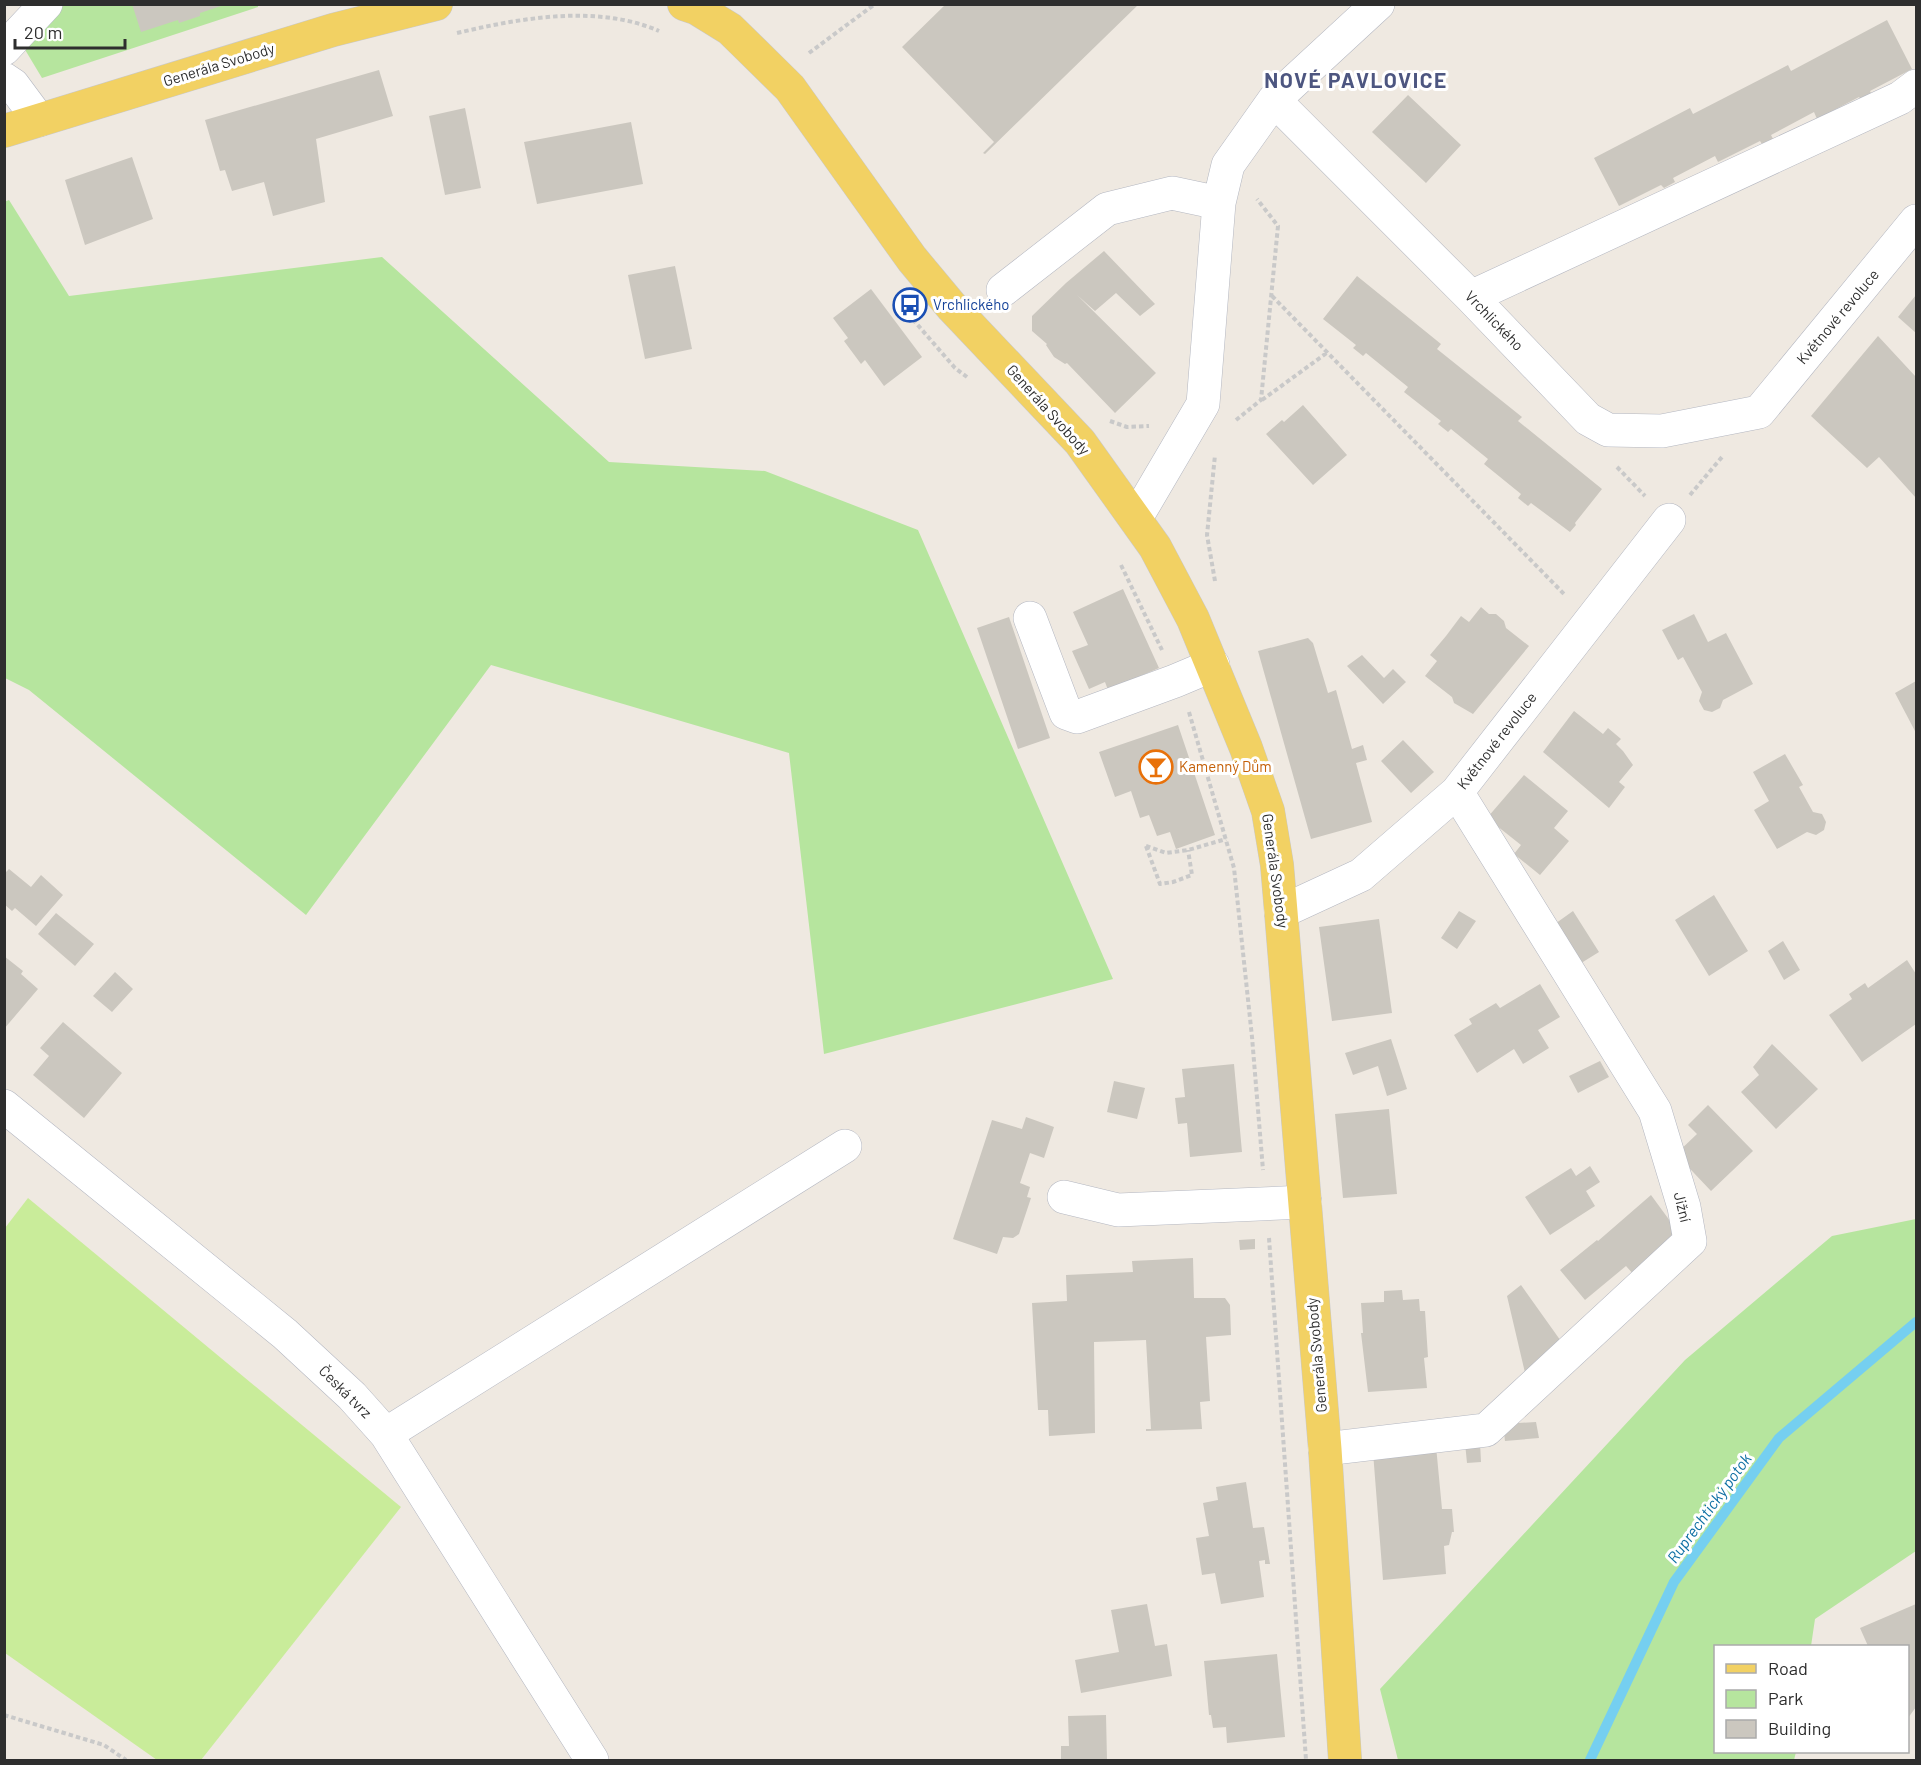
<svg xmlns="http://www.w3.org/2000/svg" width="1921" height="1765" viewBox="0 0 1921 1765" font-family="Barlow,sans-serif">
	<rect width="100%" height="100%" fill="#efe9e1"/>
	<!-- green -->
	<path fill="#b6e59e" d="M258 4V7L42 78 24 48 62 5Z
		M9 200 69 296 382 257 609 462 765 471 918 530 1113 979 824 1054 789 753 491 665 306 915 29 690 5 678 4 202Z
		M1916 1219V1551L1815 1619 1811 1646H1716V1752H1796L1794 1760H1398L1380 1689 1685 1360 1832 1236Z"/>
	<!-- pitch -->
	<path fill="#c9ec9a" d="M28 1198 401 1507 201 1760H157L5 1653V1228Z"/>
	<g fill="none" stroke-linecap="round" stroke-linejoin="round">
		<!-- stream -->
		<path stroke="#75cff0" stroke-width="10" d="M1590 1760 1674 1582 1779 1438 1916 1322"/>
	</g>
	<!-- building -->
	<path fill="#cbc7bf" d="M132 4H224V5L200 13V16L179 23 178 20 141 32Z
		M946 4H1139L985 154 983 153 994 142 902 47Z
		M1887 20 1912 69 1870 91 1872 95 1861 100 1859 97 1817 119 1814 112 1771 135 1773 139 1762 144 1760 141 1718 162 1715 156 1673 178 1675 182 1664 188 1661 185 1619 206 1594 158 1690 108 1693 114 1788 65 1791 71Z
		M379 70 393 116 316 139 325 202 273 216 264 182 232 191 225 170 220 171 205 120Z
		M1408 95 1461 145 1426 183 1372 132Z
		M465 108 481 188 445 195 429 116Z
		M631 122 643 184 537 204 524 142Z
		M132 157 153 219 85 245 65 180Z
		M1104 251 1155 304 1140 316 1116 293 1095 311 1077 295 1156 373 1115 413 1067 363 1065 364 1054 357 1046 345 1047 344 1032 331V316L1066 283Z
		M675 266 692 349 645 359 628 275Z
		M1357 276 1441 344 1437 349 1522 417 1518 421 1602 489 1575 523 1576 525 1570 532 1531 503 1528 506 1518 498 1521 494 1484 464 1488 459 1451 429 1448 432 1438 424 1441 421 1404 392 1408 387 1366 353 1363 356 1353 348 1356 345 1323 319Z
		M871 289 922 357 884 386 865 360 861 364 844 341 848 338 833 318Z
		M1916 295V333L1898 317Z
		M1878 336 1916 377V498L1879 457 1867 468 1811 416Z
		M1303 405 1347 455 1313 485 1266 434 1282 420 1284 422Z
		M1123 589 1159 668 1108 690 1105 682 1089 689 1072 651 1088 645 1073 612Z
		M1481 607 1489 614H1496L1504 621 1506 628 1529 646 1473 714 1454 703 1452 697 1425 676 1437 661 1430 655 1446 636 1461 616 1469 622Z
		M1694 614 1708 642 1726 633 1753 684 1723 700 1720 708 1712 712 1704 710 1699 701 1702 692 1683 657 1678 660 1662 630Z
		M1009 617 1050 738 1018 749 977 628Z
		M1308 638 1313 643 1328 693 1336 690 1352 749 1363 745 1367 760 1356 763 1372 822 1311 839 1258 651Z
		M1362 655 1384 678 1393 669 1406 682 1383 704 1347 666Z
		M1916 681V733L1895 693Z
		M1574 711 1603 734 1608 728 1621 739 1616 744 1623 751 1633 765 1619 782 1625 787 1609 808 1543 752Z
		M1178 725 1215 835 1176 849 1170 832 1157 836 1149 815 1140 818 1131 791 1115 797 1099 752Z
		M1403 740 1434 772 1411 793 1381 761Z
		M1785 754 1803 785 1799 787 1813 812 1822 814 1826 822 1824 830 1816 835 1807 832 1777 849 1754 810 1769 801 1753 772Z
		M1524 775 1568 811 1554 828 1569 841 1540 875 1514 854 1521 845 1487 818Z
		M9 869 31 887 41 875 63 895 36 926 15 908 12 911 4 904V874Z
		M1714 895 1748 951 1709 976 1675 920Z
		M1459 911 1476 921 1457 949 1441 938Z
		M1573 911 1599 952 1578 965 1552 926Z
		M56 913 94 944 75 966 38 934Z
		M1379 919 1392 1013 1332 1021 1319 927Z
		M1783 941 1800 970 1784 980 1768 951Z
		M4 956 23 971 21 974 38 989 4 1029Z
		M1907 960 1916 974V1024L1862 1062 1829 1015 1852 999 1849 994 1865 983 1868 988Z
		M115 972 133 989 112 1012 93 996Z
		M1540 984 1560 1017 1538 1030 1549 1048 1523 1064 1514 1049 1477 1073 1454 1035 1472 1024 1469 1019 1496 1003 1500 1008Z
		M63 1022 122 1073 84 1118 33 1075 49 1056 40 1048Z
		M1391 1039 1407 1089 1387 1096 1378 1066 1353 1075 1345 1053Z
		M1772 1044 1818 1089 1776 1129 1741 1092 1759 1075 1753 1067Z
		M1600 1061 1609 1077 1578 1093 1569 1076Z
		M1234 1064 1242 1152 1190 1157 1187 1123 1178 1124 1175 1098 1185 1097 1182 1069Z
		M1114 1081 1145 1088 1137 1119 1107 1112Z
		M1708 1105 1753 1151 1711 1191 1676 1154 1697 1134 1688 1125Z
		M1389 1109 1397 1194 1343 1198 1335 1114Z
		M1026 1117 1054 1127 1044 1158 1030 1153 1020 1183 1030 1187 1027 1197 1031 1198 1019 1234 1013 1238 1003 1237 997 1254 953 1239 992 1120 1022 1129Z
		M1590 1166 1600 1182 1586 1191 1595 1206 1550 1235 1525 1197 1571 1168 1576 1176Z
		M1651 1195 1681 1236 1635 1276 1626 1266 1585 1300 1560 1270 1597 1240 1598 1241Z
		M1255 1239V1249L1240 1250 1239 1240Z
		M1193 1258 1194 1298H1225L1230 1305 1231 1335 1206 1337 1210 1401 1200 1402 1202 1429 1146 1431V1429H1151L1146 1340 1094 1342 1095 1433 1049 1436 1048 1410H1038L1032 1303 1067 1301 1066 1275 1133 1272 1132 1261Z
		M1521 1285 1563 1344 1526 1377 1507 1296Z
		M1402 1290 1403 1300 1419 1299 1420 1311H1425L1428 1357 1424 1358 1427 1388 1368 1392 1361 1333H1363L1361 1303 1384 1302V1291Z
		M1536 1422 1539 1438 1505 1441 1503 1424Z
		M1480 1442 1481 1462 1467 1463 1465 1443Z
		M1436 1446 1442 1509H1452L1454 1532H1452L1449 1545 1444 1546 1446 1574 1383 1580 1373 1452Z
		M1246 1482 1253 1528 1264 1527 1270 1564H1265V1560L1259 1561 1264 1597 1221 1604 1215 1573 1202 1575 1196 1538 1209 1536 1203 1503 1218 1500 1216 1487Z
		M1147 1604 1155 1646 1167 1644 1172 1676 1081 1693 1075 1660 1119 1652 1111 1610Z
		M1916 1604V1707L1908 1718V1646H1868L1860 1628Z
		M1277 1654 1285 1737 1227 1743 1226 1727 1213 1728 1211 1715H1209L1204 1661Z
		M1106 1715 1107 1760H1061V1746H1069L1068 1716Z"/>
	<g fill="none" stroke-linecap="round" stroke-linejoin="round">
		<!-- minor casing -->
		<g stroke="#b4b7c1" stroke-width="34">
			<path id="minor" d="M4 49 46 4
				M4 79 13 85 39 120
				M1274 100 1471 297 1588 419 1608 430 1662 431 1759 412 1916 221
				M1003 290 1107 209 1172 193 1219 203
				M1471 297 1900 98 1916 86
				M1136 518 1203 404 1219 203 1228 165 1274 100 1378 4
				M1030 618 1066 713 1077 717 1175 681 1213 665
				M1281 912 1361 875 1457 792 1669 520
				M4 1106 285 1334 352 1396 386 1434 592 1760
				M1064 1197 1118 1210 1305 1202
				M386 1434 845 1146
				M1325 1449 1486 1430 1690 1241 1684 1207 1655 1111 1457 792"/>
		</g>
		<!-- major casing -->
		<g stroke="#c9c9c9" stroke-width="34">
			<path id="major" d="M684 4 696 8 730 29 790 88 912 259 952 307 1080 442 1155 547 1193 619 1246 748 1268 811 1277 865 1281 912 1325 1449 1345 1760
				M4 131 333 30 436 4"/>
		</g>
		<!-- path -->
		<path stroke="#c9c9c9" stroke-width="4" stroke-dasharray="4.5 3" stroke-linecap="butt" d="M457 33C521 18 597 4 659 31
			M809 53 875 4
			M1272 296 1565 595
			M903 308 955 368 967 377
			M1262 400 1328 352
			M1236 420 1261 400 1278 226 1257 199
			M1110 421 1127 427 1149 426
			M1617 467 1645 496
			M1690 495 1722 457
			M1121 565 1162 650
			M1215 581 1207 535 1215 455
			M1189 712 1234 868 1252 1037 1263 1170
			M1146 846 1160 884 1173 882 1192 875 1188 850
			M1146 846 1166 853 1188 850 1226 839
			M1269 1238 1306 1760
			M4 1715 104 1745 126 1760"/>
		<!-- minor -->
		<use href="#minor" stroke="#fff" stroke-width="33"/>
		<!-- major -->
		<use href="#major" stroke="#f2d163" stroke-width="33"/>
	</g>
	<!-- icons -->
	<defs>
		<g id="bus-ring" transform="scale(1.725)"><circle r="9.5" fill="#fff" stroke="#1a4fb4" stroke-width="1.5"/><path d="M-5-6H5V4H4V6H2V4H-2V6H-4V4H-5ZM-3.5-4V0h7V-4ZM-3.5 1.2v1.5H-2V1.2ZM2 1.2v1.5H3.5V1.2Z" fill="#1a4fb4"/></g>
		<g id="bar-ring" transform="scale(1.725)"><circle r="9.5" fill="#fff" stroke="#e8710a" stroke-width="1.5"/><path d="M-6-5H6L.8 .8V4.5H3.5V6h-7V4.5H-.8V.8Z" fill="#e8710a"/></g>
	</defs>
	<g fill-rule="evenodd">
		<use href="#bus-ring" x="910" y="305"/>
		<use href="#bar-ring" x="1156" y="767"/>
	</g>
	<g text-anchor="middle" stroke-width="6" stroke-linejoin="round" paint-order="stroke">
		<!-- street labels -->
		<g font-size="15" fill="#2e2e2e" stroke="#fff">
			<text transform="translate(219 65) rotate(-17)" y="5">Generála Svobody</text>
			<text transform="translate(1838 317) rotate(-50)" y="5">Květnové revoluce</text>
			<text transform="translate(1494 321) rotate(46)" y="5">Vrchlického</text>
			<text transform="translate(1048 410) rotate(48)" y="5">Generála Svobody</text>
			<text transform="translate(1497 741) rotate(-52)" y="5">Květnové revoluce</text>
			<text transform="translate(1275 871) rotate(82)" y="5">Generála Svobody</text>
			<text transform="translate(1682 1207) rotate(76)" y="5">Jižní</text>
			<text transform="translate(1317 1355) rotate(-95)" y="5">Generála Svobody</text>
			<text transform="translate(345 1392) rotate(45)" y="5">Česká tvrz</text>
		</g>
		<!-- transit labels -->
		<g font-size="15" fill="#164399" stroke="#fff" text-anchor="start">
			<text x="933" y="310">Vrchlického</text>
		</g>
		<!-- food labels -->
		<g font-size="15" fill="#c56008" stroke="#fff" text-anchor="start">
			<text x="1179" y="772">Kamenný Dům</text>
		</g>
		<!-- water labels -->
		<g font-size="16" font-style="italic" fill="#0d6fa3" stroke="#fff">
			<text transform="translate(1709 1508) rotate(-54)" y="6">Ruprechtický potok</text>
		</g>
		<!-- district labels -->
		<g font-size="21" font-weight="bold" letter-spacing="1.5" fill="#4d5680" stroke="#fff">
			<text x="1356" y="88">NOVÉ PAVLOVICE</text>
		</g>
	</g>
	<!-- border -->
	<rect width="1921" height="1765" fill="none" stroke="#2e2e2e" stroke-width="12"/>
	<!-- legend -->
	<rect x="1714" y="1645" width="195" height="108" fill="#ffffff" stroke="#ababab" stroke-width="1.5"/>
	<rect x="1726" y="1664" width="30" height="9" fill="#f2d163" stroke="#ababab" stroke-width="1.5"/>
	<text x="1768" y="1675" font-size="18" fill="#2e2e2e">Road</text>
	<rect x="1726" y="1690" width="30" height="18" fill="#b6e59e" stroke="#ababab" stroke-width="1.5"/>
	<text x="1768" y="1705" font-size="18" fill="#2e2e2e">Park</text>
	<rect x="1726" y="1720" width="30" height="18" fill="#cbc7bf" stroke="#ababab" stroke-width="1.5"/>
	<text x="1768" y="1735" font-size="18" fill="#2e2e2e">Building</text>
	<!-- scale -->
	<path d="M15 39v9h110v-9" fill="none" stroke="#2e2e2e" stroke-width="3"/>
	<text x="24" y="39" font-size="18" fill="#2e2e2e" stroke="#ffffff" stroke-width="4.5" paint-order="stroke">20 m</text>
</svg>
